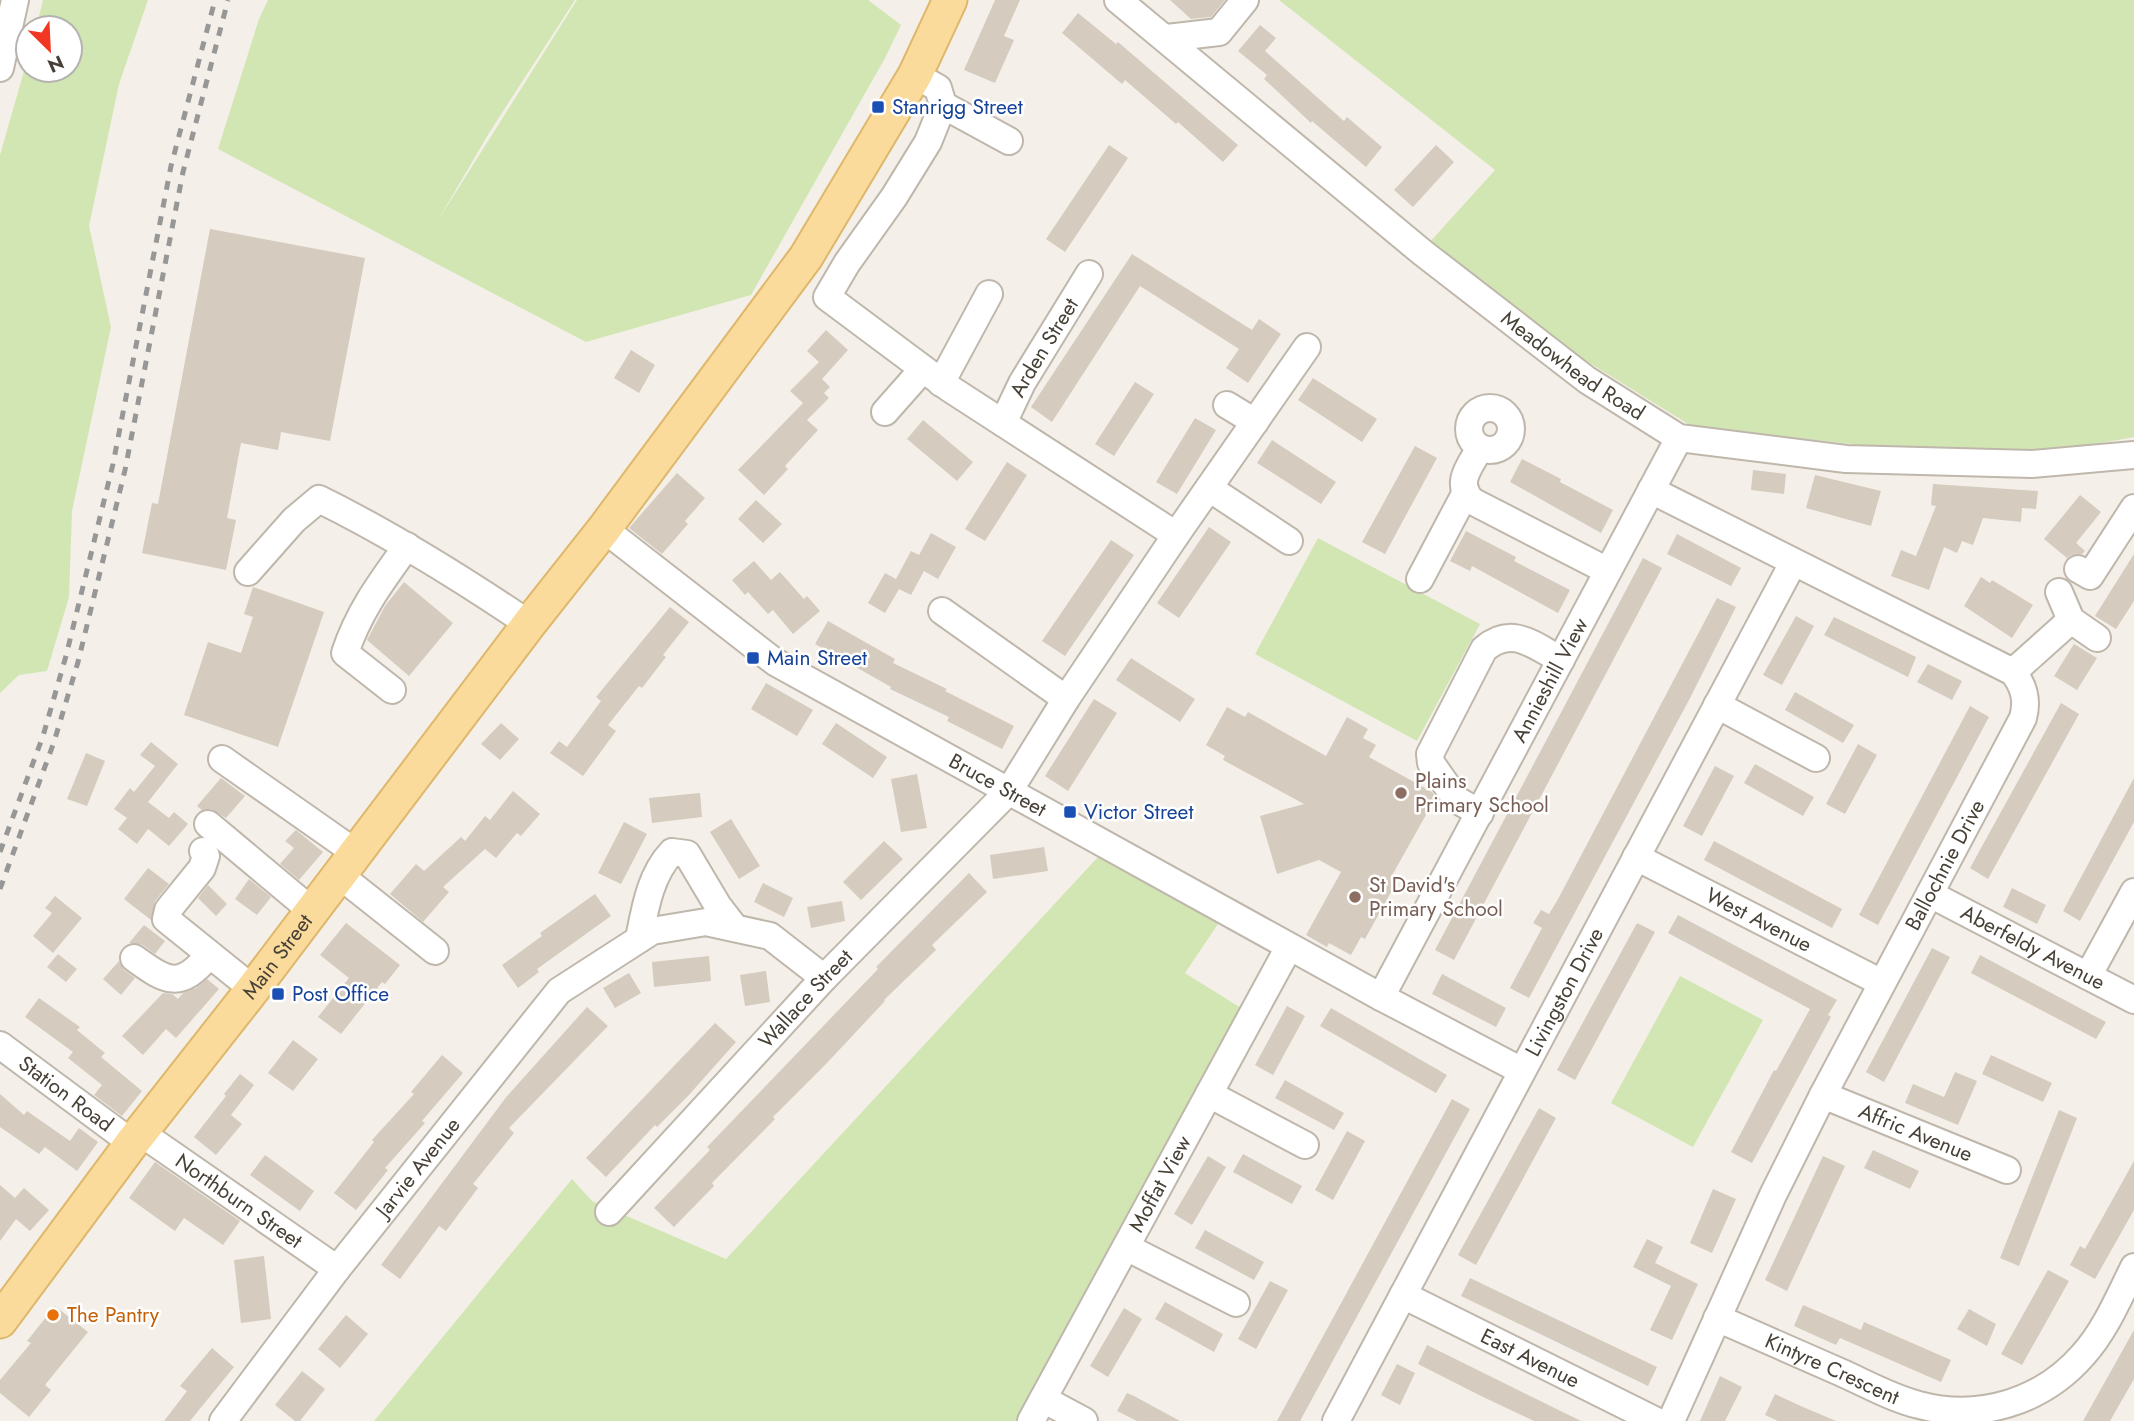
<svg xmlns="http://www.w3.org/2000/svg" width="2134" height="1421" viewBox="0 0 2134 1421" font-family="Jost,sans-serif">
	<rect width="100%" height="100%" fill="#f4f0e9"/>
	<!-- green -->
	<path fill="#d1e6b3" d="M43 0H148L119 84 89 226 111 327 72 511 69 597 47 671 19 675 0 693V155L28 57V70H70V28H36Z
		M268 0H575L489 133 437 222 577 0H868L901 25 885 58 751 295 586 342 218 149 259 19Z
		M1279 0H2134V437L2035 455 1870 446 1693 427 1580 357 1429 243 1495 170Z
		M1318 538 1480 624 1417 741 1255 654Z
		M1098 857 1220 921 1185 973 1241 1008 1020 1421H374L572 1179 592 1201 726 1259Z
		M1680 976 1763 1020 1693 1147 1611 1103Z"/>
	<!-- building -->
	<path fill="#d5cbbe" d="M995 0H1020L1004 36 1014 40 995 83 964 70Z
		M1170 0H1225L1211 17 1191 19Z
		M1078 13 1116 44 1118 42 1238 145 1223 162 1178 122 1176 124 1125 80 1122 84 1062 33Z
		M1260 25 1276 38 1265 51 1344 121 1347 117 1382 147 1366 167 1312 121 1311 123 1264 79 1267 75 1238 51Z
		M1109 145 1128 158 1065 252 1046 239Z
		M1436 145 1454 162 1413 207 1394 190Z
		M210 229 365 258 330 441 281 432 278 450 241 443 227 518 236 520 226 570 142 553 152 503 158 504Z
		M1132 254 1252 330 1259 319 1281 334 1248 383 1226 368 1239 349 1140 286 1052 422 1031 407Z
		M826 330 848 350 822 379 830 387 824 393 829 398 807 420 818 430 785 466 788 469 764 495 738 470 803 403 790 391 819 362 807 351Z
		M631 350 655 365 639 393 614 378Z
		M1313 378 1377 419 1362 442 1298 400Z
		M1135 382 1154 394 1114 456 1095 444Z
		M1195 418 1216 430 1177 494 1156 482Z
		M923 420 973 462 957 481 907 439Z
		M1272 440 1336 482 1321 504 1257 463Z
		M1415 446 1437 458 1385 554 1362 542Z
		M1522 459 1561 479 1560 482 1613 510 1601 533 1510 482Z
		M1007 462 1027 475 985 541 965 529Z
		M1753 470 1786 474 1784 494 1751 490Z
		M677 473 705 498 685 521 688 524 662 554 629 528Z
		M1815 475 1881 491 1871 526 1806 508Z
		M1933 484 2038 491 2036 509 2022 508 2021 522 1983 518 1973 545 1962 541 1957 553 1944 547 1929 590 1891 576 1901 550 1916 556 1936 506 1931 505Z
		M2080 495 2101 512 2076 543 2085 551 2082 554 2071 555 2067 558 2044 539Z
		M756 500 782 524 763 543 738 519Z
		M1209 527 1231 542 1179 618 1157 603Z
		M1466 531 1516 557 1514 561 1570 590 1558 613 1472 566 1470 571 1450 561Z
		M931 533 956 547 938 579 924 571 911 595 899 589 885 613 868 603 885 573 896 579 911 551 919 555Z
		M1677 534 1741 568 1731 586 1667 554Z
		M1111 540 1134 555 1065 656 1042 641Z
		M2134 554V601L2116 629 2095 616Z
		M1643 558 1662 568 1454 960 1435 950Z
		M754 561 771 580 780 572 804 599 807 596 820 611 793 634 773 610 768 614 748 592 745 595 732 580Z
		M1981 577 1990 583 1992 580 2033 605 2012 638 1964 606Z
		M404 582 453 623 409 676 367 640 385 606Z
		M253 587 324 612 278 747 184 715 208 642 241 653 253 617 244 614Z
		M1717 598 1736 607 1689 700 1529 998 1510 988 1542 928 1533 923 1541 910 1549 914 1557 901Z
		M670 607 689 622 663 655 666 657 642 688 639 686 608 725 616 731 583 776 550 753 559 741 567 747 601 701 596 697Z
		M1796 616 1814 626 1782 685 1763 675Z
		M1834 617 1916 657 1908 677 1824 635Z
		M828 621 895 659 893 663 947 689 945 691 1014 726 1002 749 947 721 949 717 890 689 891 687 815 644Z
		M2074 644 2097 658 2077 690 2054 676Z
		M1131 658 1195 699 1180 722 1116 680Z
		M1928 664 1962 681 1952 700 1917 682Z
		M766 683 813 710 797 736 751 709Z
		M1795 692 1854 725 1843 743 1785 710Z
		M1094 699 1117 713 1068 791 1045 776Z
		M2061 703 2079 714 1988 879 1970 868Z
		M1970 706 1989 717 1878 925 1859 915Z
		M1227 707 1245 717 1248 712 1326 756 1347 717 1368 729 1363 738 1376 745 1369 757 1432 792 1436 797 1390 879 1396 883 1365 939 1361 937 1351 955 1329 943 1327 947 1306 935 1341 872 1319 860 1277 874 1260 816 1304 804 1223 760 1225 756 1206 745Z
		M501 723 519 739 500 760 481 744Z
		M836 723 887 757 873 778 822 744Z
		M151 742 178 764 148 802 169 818 174 812 188 824 169 846 148 829 137 844 118 829 127 818 114 809 130 788 134 792 155 766 140 755Z
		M1858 744 1877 755 1845 814 1826 804Z
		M86 753 105 761 87 806 67 799Z
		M1755 764 1814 797 1803 816 1744 783Z
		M1715 766 1734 776 1702 836 1683 826Z
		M917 774 927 828 901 832 891 779Z
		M221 778 245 796 226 818 211 809 202 810 197 806Z
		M2134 778V822L2080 921 2063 911Z
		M513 791 540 814 521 836 517 833 496 858 485 849 443 887 449 892 423 922 390 894 416 864 424 871 461 837 465 841 485 816 490 820Z
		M700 793 702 817 652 823 649 798Z
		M731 819 760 866 739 879 710 832Z
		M624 822 647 834 621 884 598 873Z
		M296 830 323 852 299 880 280 864 294 848 285 841Z
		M884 841 903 859 861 900 843 882Z
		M1714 841 1842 909 1832 928 1704 860Z
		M1044 847 1048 871 993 879 990 855Z
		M148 868 169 884 155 901 151 920 124 899Z
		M969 873 987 892 932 945 936 950 884 1000 885 1001 826 1064 773 1117 775 1119 712 1183 714 1186 674 1227 654 1208 710 1150 707 1147 878 969 876 967Z
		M249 879 271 897 257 915 235 899Z
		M763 883 793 898 784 917 754 902Z
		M208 885 227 904 216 916 198 898Z
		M2012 888 2046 905 2037 924 2003 907Z
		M595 894 611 916 537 969 539 972 518 988 502 965 542 936 540 933Z
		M55 896 82 918 53 953 33 936 52 913 45 908Z
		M842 901 845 921 811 928 807 907Z
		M1678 915 1837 1000 1828 1015 1831 1017 1752 1163 1731 1152 1774 1070 1776 1071 1810 1009 1668 933Z
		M346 923 400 965 385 984 382 982 341 1034 318 1017 349 978 320 955Z
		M1637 923 1655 932 1575 1080 1557 1070Z
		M144 925 165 941 155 954 143 945 129 943Z
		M1932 948 1950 957 1884 1082 1866 1072Z
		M58 954 77 969 66 982 47 967Z
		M1980 955 2106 1022 2096 1039 1971 973Z
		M709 956 711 981 654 987 652 962Z
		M119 961 124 970 135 978 121 995 103 979Z
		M766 971 770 1002 745 1006 740 975Z
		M629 973 641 993 615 1008 603 988Z
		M1442 974 1506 1008 1496 1027 1432 994Z
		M207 979 219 989 176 1038 166 1029 143 1055 122 1036 163 993 172 994 178 999 183 993 196 988Z
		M39 998 80 1027 77 1030 105 1053 101 1057 142 1091 122 1116 94 1095 102 1085 68 1058 73 1052 25 1017Z
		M1287 1006 1305 1016 1273 1075 1255 1065Z
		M587 1007 608 1026 509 1128 514 1133 473 1184 478 1188 446 1231 439 1226 400 1279 381 1265 507 1096Z
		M1331 1008 1447 1075 1436 1093 1320 1026Z
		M715 1023 736 1042 688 1096 657 1127 655 1125 606 1177 586 1158Z
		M293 1040 318 1059 293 1091 268 1073Z
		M442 1055 463 1073 422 1121 425 1123 385 1168 388 1170 356 1210 334 1193 374 1142 372 1140 414 1094 411 1092Z
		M1991 1055 2052 1083 2043 1102 1982 1074Z
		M1955 1072 1977 1081 1958 1125 1905 1103 1913 1084 1944 1097Z
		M240 1074 254 1085 231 1115 242 1124 216 1155 194 1137 226 1096 224 1094Z
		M1285 1080 1344 1113 1334 1130 1275 1098Z
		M0 1094 24 1115 27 1111 70 1141 79 1128 98 1142 77 1171 45 1147 39 1154 0 1127Z
		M1452 1099 1470 1109 1367 1298 1300 1421H1277Z
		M1539 1108 1556 1118 1476 1265 1458 1255Z
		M2059 1110 2077 1118 2019 1266 2000 1258Z
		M1347 1131 1365 1141 1333 1200 1315 1190Z
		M1873 1150 1919 1171 1910 1189 1864 1168Z
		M1243 1154 1302 1186 1292 1204 1233 1172Z
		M265 1155 314 1191 300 1211 250 1175Z
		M1208 1156 1226 1167 1192 1225 1174 1214Z
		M1823 1156 1845 1166 1787 1291 1765 1280Z
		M2134 1161V1210L2095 1279 2070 1265 2080 1246 2085 1249Z
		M155 1162 240 1221 223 1245 184 1218 175 1231 129 1198Z
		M0 1185 15 1198 24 1188 49 1210 30 1231 16 1219 0 1241Z
		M1713 1189 1736 1199 1712 1253 1690 1243Z
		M1205 1230 1264 1262 1254 1280 1195 1248Z
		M1647 1239 1663 1247 1655 1263 1698 1284 1672 1340 1650 1330 1671 1286 1633 1267Z
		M264 1256 271 1319 241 1323 234 1260Z
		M2048 1270 2069 1281 2022 1365 2001 1354Z
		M1470 1278 1657 1367 1648 1386 1461 1296Z
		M1270 1281 1288 1290 1256 1349 1238 1339Z
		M1165 1302 1223 1334 1214 1352 1155 1319Z
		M1803 1305 1861 1330 1864 1322 1951 1360 1941 1382 1840 1338 1836 1345 1794 1326Z
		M55 1306 88 1332 45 1385 51 1390 29 1417 0 1393V1380L31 1343 27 1341Z
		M1124 1308 1142 1319 1108 1377 1090 1366Z
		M1969 1309 1996 1324 1987 1346 1957 1329Z
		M346 1315 368 1334 340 1368 318 1349Z
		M2134 1330V1379L2110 1421H2083Z
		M1427 1345 1508 1385 1581 1421H1534L1481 1396 1418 1364Z
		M212 1348 234 1367 190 1421H164L187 1391 180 1386Z
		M1397 1364 1415 1373 1400 1405 1381 1395Z
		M302 1371 325 1389 300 1421H295L275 1405Z
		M1720 1376 1742 1387 1725 1421H1700Z
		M1127 1393 1134 1396 1180 1421H1137L1117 1411Z
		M1775 1394 1803 1407 1836 1421H1778L1765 1415Z"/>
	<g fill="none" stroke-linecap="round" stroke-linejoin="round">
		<!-- minor casing -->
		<g stroke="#bfb7ab" stroke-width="30">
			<g id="minor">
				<path id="s1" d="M1118 0 1423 253 1587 380 1679 438 1846 459 2032 464 2134 455"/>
				<path d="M1167 38 1219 32 1245 0"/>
				<path d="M0 68 15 0"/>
				<path d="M915 75 938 88 943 105 928 142 894 197 847 263 827 297 949 388 1176 535"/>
				<path d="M943 105 1009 141"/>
				<path d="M941 383 989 294"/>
				<path d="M1227 405 1255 422"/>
				<circle cx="1490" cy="429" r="21"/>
				<path d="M885 412 923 369"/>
				<path id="s2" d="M1003 423 1022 383 1089 274"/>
				<path d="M1480 448C1470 466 1454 483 1472 501L1608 571"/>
				<path d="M1209 488 1289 541"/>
				<path d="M1651 490 2013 672C2024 686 2028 700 2023 718L1823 1095 1773 1195 1671 1421"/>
				<path id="s3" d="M604 529 775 662 1381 997 1522 1071"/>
				<path d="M2078 569 2090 576 2134 508"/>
				<path d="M248 572 294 520 319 499C392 535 461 578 529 624"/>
				<path d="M1420 579 1465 494"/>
				<path d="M2059 592 2071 620 2097 638"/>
				<path d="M942 611 1066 699"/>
				<path d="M2013 672 2071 620"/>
				<path d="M392 690 345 653C359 611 381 582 407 546"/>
				<path d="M1717 705 1816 758"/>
				<path d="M222 759 356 853"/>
				<path d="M1480 813 1457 800 1431 763 1430 754 1484 649C1512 625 1533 645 1561 660"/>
				<path d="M208 824 312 911"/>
				<path d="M203 851 206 856 202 868 168 910 166 919 253 989"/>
				<path id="s4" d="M1636 857 1882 983"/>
				<path d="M338 874 435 951"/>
				<path id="s5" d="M1930 894 2134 1000"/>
				<path d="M639 939C645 909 650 875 672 852L687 854 718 906 735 928"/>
				<path d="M134 958C167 982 180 990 209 955"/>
				<path d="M2088 976 2134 892"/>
				<path id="s6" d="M1381 997 1679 438"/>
				<path id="s7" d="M0 1045 132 1143"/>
				<path d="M1209 1094 1305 1145"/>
				<path id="s8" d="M1823 1095 2007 1170"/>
				<path id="s9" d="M141 1133 337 1269"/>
				<path id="s10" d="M609 1212 824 978 1009 791 1066 699 1176 535 1307 347"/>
				<path d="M1126 1247 1236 1303"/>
				<path id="s11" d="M1403 1295 1656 1421"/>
				<path id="s12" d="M1717 1318C1758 1336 1799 1354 1840 1372 1865 1383 1891 1398 1919 1405 1979 1421 2042 1402 2083 1355 2105 1331 2119 1297 2134 1267"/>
				<path d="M1043 1399 1084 1421"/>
				<path id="s13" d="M223 1421 337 1269 559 991 652 931 706 922 770 936 824 978"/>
				<path id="s14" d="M1031 1421 1289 947"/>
				<path id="s15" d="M1336 1421 1793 563"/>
			</g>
		</g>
		<!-- major casing -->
		<g stroke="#dfb76b" stroke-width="37">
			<g id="major">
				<path id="s16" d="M0 1321 132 1143 253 989 529 624 604 529 806 257 915 75 950 0"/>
			</g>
		</g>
		<!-- minor -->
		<use href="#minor" stroke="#fff" stroke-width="26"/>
		<!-- major -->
		<use href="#major" stroke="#fadb9b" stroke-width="33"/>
		<!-- rail -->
		<path stroke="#979797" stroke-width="5" stroke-dasharray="9 9" stroke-linecap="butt" d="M0 852 43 736 66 656 113 464 171 166 215 0
			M0 889 54 742 78 662 125 470 183 172 228 0"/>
	</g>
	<!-- markers -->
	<g fill="#1a4fb4" stroke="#fff" stroke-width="2.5">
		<rect x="871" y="100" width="14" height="14" rx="3.5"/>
		<rect x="746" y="651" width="14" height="14" rx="3.5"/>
		<rect x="1063" y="805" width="14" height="14" rx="3.5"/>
		<rect x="271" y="987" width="14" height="14" rx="3.5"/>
	</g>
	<g fill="#8d6e63" stroke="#fff" stroke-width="2.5">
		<circle cx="1401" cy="793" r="7"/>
		<circle cx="1355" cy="897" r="7"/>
	</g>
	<circle fill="#e8710a" stroke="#fff" stroke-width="2.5" cx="53" cy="1315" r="7"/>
	<g text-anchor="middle" stroke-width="5" stroke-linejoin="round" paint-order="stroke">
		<!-- transit labels -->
		<g font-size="21" fill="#164399" stroke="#fff" text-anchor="start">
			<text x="892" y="114">Stanrigg Street</text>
			<text x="767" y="665">Main Street</text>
			<text x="1084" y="819">Victor Street</text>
			<text x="292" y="1001">Post Office</text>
		</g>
		<!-- street labels -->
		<g font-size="21" fill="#474037" stroke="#fff">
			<text dy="7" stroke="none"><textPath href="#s2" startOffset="86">Arden Street</textPath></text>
			<text dy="7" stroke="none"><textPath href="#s1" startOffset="584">Meadowhead Road</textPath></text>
			<text dy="7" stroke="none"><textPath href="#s6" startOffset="359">Annieshill View</textPath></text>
			<text dy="7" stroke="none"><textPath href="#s3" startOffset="471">Bruce Street</textPath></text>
			<text transform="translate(1945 865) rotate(-62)" y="7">Ballochnie Drive</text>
			<text dy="7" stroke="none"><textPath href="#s4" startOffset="138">West Avenue</textPath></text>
			<text dy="7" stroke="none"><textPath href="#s5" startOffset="116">Aberfeldy Avenue</textPath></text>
			<text dy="7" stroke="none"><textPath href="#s16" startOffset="458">Main Street</textPath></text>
			<text dy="7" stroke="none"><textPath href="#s15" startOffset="486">Livingston Drive</textPath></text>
			<text dy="7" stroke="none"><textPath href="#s10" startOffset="290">Wallace Street</textPath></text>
			<text dy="7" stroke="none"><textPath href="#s7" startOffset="82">Station Road</textPath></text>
			<text dy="7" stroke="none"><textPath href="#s8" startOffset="100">Affric Avenue</textPath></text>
			<text dy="7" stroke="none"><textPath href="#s13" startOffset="320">Jarvie Avenue</textPath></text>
			<text dy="7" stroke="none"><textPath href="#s14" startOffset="270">Moffat View</textPath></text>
			<text dy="7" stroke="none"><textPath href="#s9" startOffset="119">Northburn Street</textPath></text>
			<text dy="7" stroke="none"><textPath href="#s11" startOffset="142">East Avenue</textPath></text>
			<text dy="7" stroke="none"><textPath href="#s12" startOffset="126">Kintyre Crescent</textPath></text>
		</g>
		<!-- education labels -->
		<g font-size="21" fill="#785e54" stroke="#fff" text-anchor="start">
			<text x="1415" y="788">Plains<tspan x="1415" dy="24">Primary School</tspan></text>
			<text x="1369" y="892">St David's<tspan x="1369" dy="24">Primary School</tspan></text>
		</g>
		<!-- food labels -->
		<g font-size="21" fill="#c56008" stroke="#fff" text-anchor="start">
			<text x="67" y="1322">The Pantry</text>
		</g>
	</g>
	<!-- north arrow -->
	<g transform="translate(49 49) rotate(156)"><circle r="33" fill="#ffffff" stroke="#b5b3af" stroke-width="2"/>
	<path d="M0-5L12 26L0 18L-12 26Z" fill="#f13722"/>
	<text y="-10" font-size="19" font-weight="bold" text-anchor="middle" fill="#474037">N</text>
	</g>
</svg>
